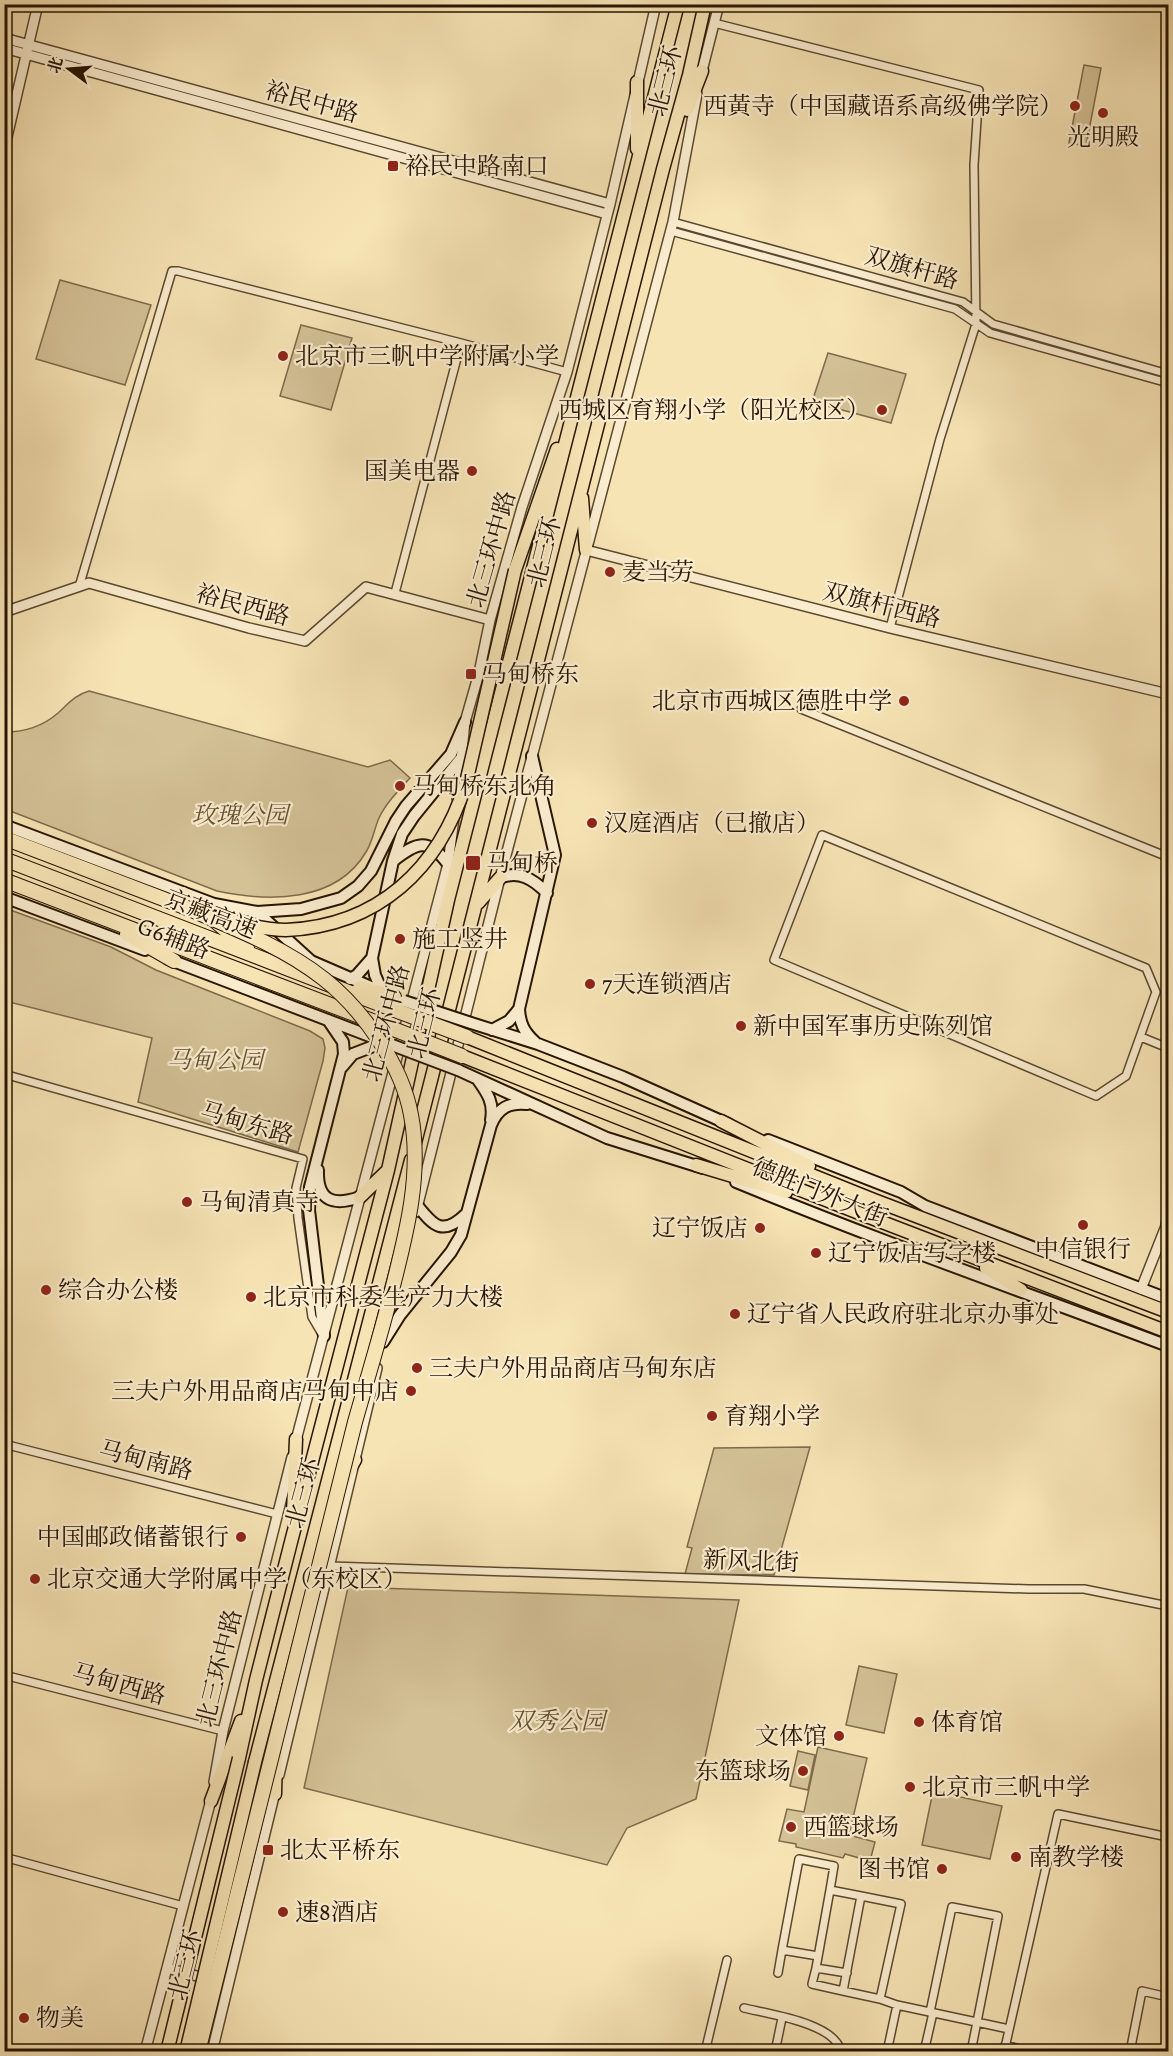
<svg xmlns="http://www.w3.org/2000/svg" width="1173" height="2056" viewBox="0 0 1173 2056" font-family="Alegreya,'Noto Serif SC',serif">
	<rect width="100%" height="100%" fill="#f7e4b5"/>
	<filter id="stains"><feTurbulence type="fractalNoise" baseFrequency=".00333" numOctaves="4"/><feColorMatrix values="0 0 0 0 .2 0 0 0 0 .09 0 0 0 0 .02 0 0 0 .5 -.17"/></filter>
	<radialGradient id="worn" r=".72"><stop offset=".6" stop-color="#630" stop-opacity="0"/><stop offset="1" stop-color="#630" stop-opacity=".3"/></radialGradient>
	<!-- green -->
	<path fill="#d4c196" stroke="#7e6a4c" stroke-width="1.5" d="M1084 65 1101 68 1086 146 1069 143Z
		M60 280 151 305 125 385 36 359Z
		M301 325 352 338 331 410 280 396Z
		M828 353 906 374 891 423 812 402Z
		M89 691 368 767 390 760 410 778C399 790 386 803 379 818 374 829 373 841 366 852 336 903 269 902 217 891L5 809V732C25 732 42 727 58 713 69 703 75 695 89 691Z
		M5 908 111 947 156 970 310 1031 323 1039 325 1048 323 1061 298 1152 138 1102 152 1038 5 1001Z
		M810 1447 774 1575 685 1574 692 1548 687 1547 714 1448Z
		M348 1587 739 1600 696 1799 627 1828 607 1865 304 1788Z
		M859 1666 897 1674 884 1733 846 1725Z
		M818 1747 867 1758 849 1835 875 1842 870 1861 845 1854 843 1858 796 1847V1844L779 1841 787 1809 804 1812Z
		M798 1751 815 1755 808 1790 790 1786Z
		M933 1791 1002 1806 990 1859 922 1845Z"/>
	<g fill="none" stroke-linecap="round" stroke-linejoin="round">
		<!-- minor casing -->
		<g stroke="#5b482e" stroke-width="10">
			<path id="minor" d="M714 23 979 90 974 165 976 324 940 439 890 628
				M673 222 963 302 993 324 1168 374
				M671 231 955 309 990 333 1168 383
				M79 587 172 271H178L461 343 567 372
				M395 593 461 343
				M801 709 1168 857
				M822 835 1146 968 1156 992 1126 1076 1096 1096 774 960Z
				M1141 1037 1168 1048
				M4 1074 303 1159 296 1188 298 1218 312 1317 322 1334
				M4 1444 277 1514
				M330 1566 1028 1589H1084L1168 1606
				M4 1675 223 1731
				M4 1857 183 1906
				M818 1956 782 1950 799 1859 834 1866 830 1890
				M816 1968 812 1984 843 1991
				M778 1973 782 1950
				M847 1973 816 1968 830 1890 861 1896
				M880 1999 901 1904 861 1896 843 1991 880 1999 897 2005
				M744 2008C768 2014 836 2023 841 2052
				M930 2012 952 1907 998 1916 971 2052
				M1005 2045 1031 2052
				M705 2052 727 1960
				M775 2052 782 2018
				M887 2052 897 2005 1009 2029
				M924 2052 933 2013
				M1004 2052 1058 1814 1168 1837
				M1130 2052 1142 1991 1168 1997"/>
		</g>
		<!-- tertiary casing -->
		<g stroke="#5b482e" stroke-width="12">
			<path id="tertiary" d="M4 38 610 204
				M4 48 607 214
				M701 75 719 4
				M4 150 38 4
				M586 550 890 628 1168 694
				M4 612 89 583 249 628 305 641 366 587 490 620
				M457 798 465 722 479 673 490 620 522 507 567 372 610 204 656 4
				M416 1212 500 878 673 222 697 94
				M1141 1289 1166 1226 1168 1213
				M295 1444 448 864 454 818
				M279 1775 377 1368
				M214 1782 223 1731 292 1457
				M167 1968 208 1979
				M146 2048 159 2052
				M145 2052 212 1796
				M212 2052 276 1788"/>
		</g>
		<!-- secondary casing -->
		<g stroke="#271401" stroke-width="14">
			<path id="secondary" d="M532 756 555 855 519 1009C520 1024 524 1032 535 1042
				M4 825 214 904 257 912 301 909 341 898 358 886 371 871 396 821 406 806 451 754 465 722
				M393 861C417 842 428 837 448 864
				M500 878C519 870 533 879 547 893
				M4 897 145 950
				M257 912 311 961 371 987
				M168 959 380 1040
				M350 979 357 975 372 958
				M383 993 375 975 372 958 393 861 402 834 414 816 462 757
				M471 1023 538 1044 623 1077 728 1124
				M492 1030 509 1021 519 1009
				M342 1067 353 1054 384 1042
				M458 1070 607 1138 703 1168
				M478 1080C488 1094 494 1103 491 1120
				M768 1140 901 1192 925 1206 1168 1299
				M318 1170C317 1202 334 1206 360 1197
				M736 1182C879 1241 1024 1292 1168 1346
				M417 1205C434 1227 443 1236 466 1214
				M324 1336 309 1210 310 1187 344 1054 343 1042 328 1020
				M383 1342 400 1315 451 1252 461 1235 491 1125C498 1108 509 1102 527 1104"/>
		</g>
		<!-- trunk casing -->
		<g stroke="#271401" stroke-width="15">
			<path id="trunk" d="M687 110 702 71
				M637 149V82
				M582 498 586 550
				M515 570 557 449
				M478 903 500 878
				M467 1037 874 1200 1168 1312
				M462 1056 869 1217 1168 1332
				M721 1121 809 1166
				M415 1143 663 169 689 75 705 4
				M696 1165 786 1192
				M360 1197 387 1171
				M986 1268 1021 1290
				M343 1480 355 1460
				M293 1513 296 1439
				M239 1758 256 1680 292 1538 388 1170 448 900 678 4
				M255 1762 411 1160
				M275 1794 276 1753
				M211 1801 241 1721"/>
		</g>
		<!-- motorway casing -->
		<g stroke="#271401" stroke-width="16">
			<path id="motorway" d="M4 838 182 906
				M4 859 400 1012
				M4 880 396 1030
				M183 894 247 948
				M127 934 174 961
				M360 988 394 997"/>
		</g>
		<!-- minor -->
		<use href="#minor" stroke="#faedcf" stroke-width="7"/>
		<!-- tertiary -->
		<use href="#tertiary" stroke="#faedcf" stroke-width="9"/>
		<!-- secondary -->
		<use href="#secondary" stroke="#faedcf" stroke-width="10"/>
		<!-- trunk -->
		<use href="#trunk" stroke="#f7e4b5" stroke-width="12"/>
		<!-- motorway -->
		<use href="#motorway" stroke="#f7e4b5" stroke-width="14"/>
		<!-- secondary-bridge casing -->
		<g stroke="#271401" stroke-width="14" stroke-linecap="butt">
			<path id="secondary-bridge" d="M404 1001 471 1023
				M392 1045 458 1070"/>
		</g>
		<!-- trunk-bridge casing -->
		<g stroke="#271401" stroke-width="15" stroke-linecap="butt">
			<path id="trunk-bridge" d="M223 918C243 924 265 930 286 930 378 926 439 869 466 783L515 570
				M167 2052 239 1758
				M186 2052 255 1762"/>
		</g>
		<!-- motorway-bridge casing -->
		<g stroke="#271401" stroke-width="16" stroke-linecap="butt">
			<path id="motorway-bridge" d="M182 906C231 927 282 946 324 979 363 1010 402 1065 411 1115 422 1172 407 1231 393 1286 382 1331 368 1376 355 1422L198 2052
				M400 1012 467 1037
				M396 1030 462 1056"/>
		</g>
		<!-- secondary-bridge -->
		<use href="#secondary-bridge" stroke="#faedcf" stroke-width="10"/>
		<!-- trunk-bridge -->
		<use href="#trunk-bridge" stroke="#f7e4b5" stroke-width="12"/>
		<!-- motorway-bridge -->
		<use href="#motorway-bridge" stroke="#f7e4b5" stroke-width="14"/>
	</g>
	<!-- markers -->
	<g fill="#8f2418" stroke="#faedcf" stroke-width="2">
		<circle cx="1075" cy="106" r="6"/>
		<circle cx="1103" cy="113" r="6"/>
		<rect x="387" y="160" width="12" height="12" rx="3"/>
		<circle cx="283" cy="356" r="6"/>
		<circle cx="882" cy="410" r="6"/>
		<circle cx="472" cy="471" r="6"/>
		<circle cx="610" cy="572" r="6"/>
		<rect x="465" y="668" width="12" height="12" rx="3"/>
		<circle cx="904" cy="701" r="6"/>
		<circle cx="400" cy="786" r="6"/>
		<circle cx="592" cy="823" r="6"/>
		<rect x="465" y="855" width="16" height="16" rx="3"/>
		<circle cx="400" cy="939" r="6"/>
		<circle cx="590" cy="984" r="6"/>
		<circle cx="741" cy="1026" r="6"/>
		<circle cx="187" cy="1202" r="6"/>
		<circle cx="1083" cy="1225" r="6"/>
		<circle cx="760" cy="1228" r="6"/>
		<circle cx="816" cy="1253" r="6"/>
		<circle cx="46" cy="1290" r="6"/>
		<circle cx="251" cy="1297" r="6"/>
		<circle cx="735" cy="1314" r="6"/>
		<circle cx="417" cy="1368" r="6"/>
		<circle cx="411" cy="1391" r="6"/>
		<circle cx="712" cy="1416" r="6"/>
		<circle cx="241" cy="1537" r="6"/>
		<circle cx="35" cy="1579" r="6"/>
		<circle cx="919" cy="1722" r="6"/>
		<circle cx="839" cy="1736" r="6"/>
		<circle cx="803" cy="1771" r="6"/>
		<circle cx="910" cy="1787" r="6"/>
		<circle cx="791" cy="1827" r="6"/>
		<rect x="262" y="1844" width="12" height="12" rx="3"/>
		<circle cx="1016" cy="1857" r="6"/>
		<circle cx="942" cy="1869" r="6"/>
		<circle cx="283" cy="1912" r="6"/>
		<circle cx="24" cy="2018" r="6"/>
	</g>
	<g text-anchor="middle" stroke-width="4.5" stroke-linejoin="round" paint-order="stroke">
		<!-- street labels -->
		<g font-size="24" fill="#271401" stroke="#faedcf">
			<text transform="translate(665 81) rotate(-76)" y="8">北三环</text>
			<text transform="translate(312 102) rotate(15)" y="8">裕民中路</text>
			<text transform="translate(912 268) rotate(16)" y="8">双旗杆路</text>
			<text transform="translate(491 549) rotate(-74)" y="8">北三环中路</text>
			<text transform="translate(544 552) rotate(-76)" y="8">北三环</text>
			<text transform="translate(243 605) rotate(15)" y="8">裕民西路</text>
			<text transform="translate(882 605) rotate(14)" y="8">双旗杆西路</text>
			<text transform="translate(211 914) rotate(21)" y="8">京藏高速</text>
			<text transform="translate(174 938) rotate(21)" y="8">G6辅路</text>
			<text transform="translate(386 1023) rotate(-75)" y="8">北三环中路</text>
			<text transform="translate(424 1023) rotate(-76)" y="8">北三环</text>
			<text transform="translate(247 1123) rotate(16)" y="8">马甸东路</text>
			<text transform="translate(820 1192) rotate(22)" y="8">德胜门外大街</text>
			<text transform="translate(146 1460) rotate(14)" y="8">马甸南路</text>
			<text transform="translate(303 1493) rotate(-75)" y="8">北三环</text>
			<text transform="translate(751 1561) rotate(2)" y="8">新风北街</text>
			<text transform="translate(219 1668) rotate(-76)" y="8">北三环中路</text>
			<text transform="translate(119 1684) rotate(15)" y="8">马甸西路</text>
			<text transform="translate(185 1965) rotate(-76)" y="8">北三环</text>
		</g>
		<!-- poi labels -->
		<g font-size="24" fill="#271401" stroke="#faedcf" text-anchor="start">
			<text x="1063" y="114" text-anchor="end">西黃寺（中国藏语系高级佛学院）</text>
			<text x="1103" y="145" text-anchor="middle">光明殿</text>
			<text x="405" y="174">裕民中路南口</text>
			<text x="295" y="364">北京市三帆中学附属小学</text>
			<text x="870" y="418" text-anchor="end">西城区育翔小学（阳光校区）</text>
			<text x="460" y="479" text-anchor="end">国美电器</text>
			<text x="622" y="580">麦当劳</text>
			<text x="483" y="682">马甸桥东</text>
			<text x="892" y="709" text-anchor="end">北京市西城区德胜中学</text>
			<text x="412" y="794">马甸桥东北角</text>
			<text x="604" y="831">汉庭酒店（已撤店）</text>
			<text x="486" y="871">马甸桥</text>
			<text x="412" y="947">施工竖井</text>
			<text x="602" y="992">7天连锁酒店</text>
			<text x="753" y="1034">新中国军事历史陈列馆</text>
			<text x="199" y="1210">马甸清真寺</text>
			<text x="748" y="1236" text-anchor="end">辽宁饭店</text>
			<text x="1083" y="1257" text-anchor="middle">中信银行</text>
			<text x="828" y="1261">辽宁饭店写字楼</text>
			<text x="58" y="1298">综合办公楼</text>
			<text x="263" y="1305">北京市科委生产力大楼</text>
			<text x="747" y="1322">辽宁省人民政府驻北京办事处</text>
			<text x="429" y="1376">三夫户外用品商店马甸东店</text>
			<text x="399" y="1399" text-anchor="end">三夫户外用品商店马甸中店</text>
			<text x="724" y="1424">育翔小学</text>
			<text x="229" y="1545" text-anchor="end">中国邮政储蓄银行</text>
			<text x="47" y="1587">北京交通大学附属中学（东校区）</text>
			<text x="931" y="1730">体育馆</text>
			<text x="827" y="1744" text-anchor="end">文体馆</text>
			<text x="791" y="1779" text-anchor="end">东篮球场</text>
			<text x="922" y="1795">北京市三帆中学</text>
			<text x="803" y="1835">西篮球场</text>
			<text x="280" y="1858">北太平桥东</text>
			<text x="1028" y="1865">南教学楼</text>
			<text x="930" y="1877" text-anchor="end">图书馆</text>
			<text x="295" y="1920">速8酒店</text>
			<text x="36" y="2026">物美</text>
		</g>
		<!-- park labels -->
		<g font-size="24" font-style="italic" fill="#645135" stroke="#faedcf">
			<text x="240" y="823">玫瑰公园</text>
			<text x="215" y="1068">马甸公园</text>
			<text x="557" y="1729">双秀公园</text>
		</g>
	</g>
	<!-- margin -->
	<rect width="1173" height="2056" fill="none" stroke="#f7e4b5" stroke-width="24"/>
	<rect x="6" y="6" width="1161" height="2044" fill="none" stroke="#271401" stroke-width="3"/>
	<rect x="12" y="12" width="1149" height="2032" fill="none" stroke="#271401" stroke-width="1.5"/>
	<!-- north arrow -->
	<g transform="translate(69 69) rotate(286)" stroke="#faedcf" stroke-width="4.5" paint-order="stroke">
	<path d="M0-4.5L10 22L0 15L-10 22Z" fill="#271401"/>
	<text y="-9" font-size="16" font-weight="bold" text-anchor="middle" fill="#271401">北</text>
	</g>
	<rect width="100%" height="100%" filter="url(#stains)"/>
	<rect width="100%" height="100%" fill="url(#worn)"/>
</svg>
